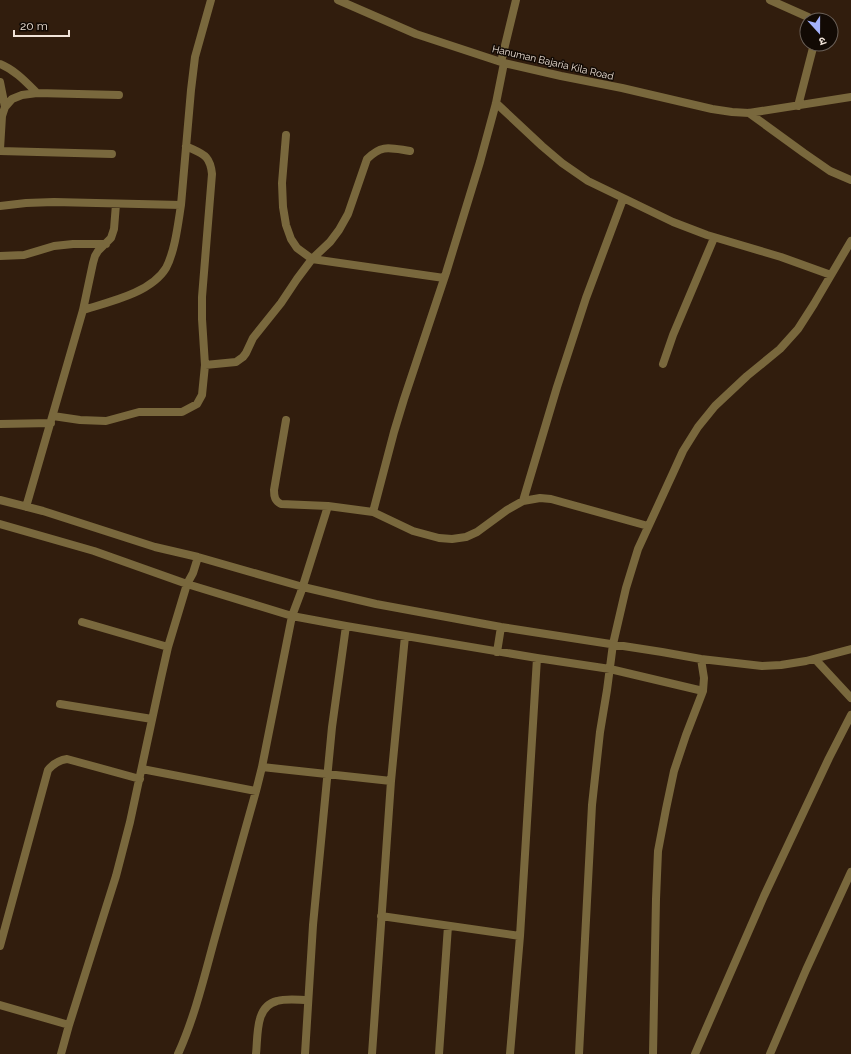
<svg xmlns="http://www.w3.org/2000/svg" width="851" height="1054" viewBox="0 0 851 1054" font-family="Raleway,'Noto Sans Devanagari',sans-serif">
	<rect width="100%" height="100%" fill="#311d0d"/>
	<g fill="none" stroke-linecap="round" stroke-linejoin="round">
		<!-- minor -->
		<path stroke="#79683d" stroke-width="8" d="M338 0 416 34 504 63 561 76 622 88 712 109 732 112 749 113 851 97
			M770 0 808 17 811 20
			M501 62 516 0
			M0 64C15 70 26 82 37 93
			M0 82 5 107
			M496 103 542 146 562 163 588 181 673 222 707 235 781 257 831 275
			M798 106 814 44
			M749 113 804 153 830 171 851 180
			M286 135 282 183 283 207 286 225 291 239 297 248 312 259 444 278
			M0 149 2 116 5 107 12 99 22 95 37 93 119 95
			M0 151 112 154
			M0 206 26 203 54 202 181 205 191 90 195 57 211 0
			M0 256 24 255 54 246 73 244H106
			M83 310C109 302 151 293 166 268 175 251 178 224 181 205
			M663 364 673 335 714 238
			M205 365 236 362 243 357 246 353 253 338 281 303 297 279 312 259 330 242 339 230 348 214 367 159C382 144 390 148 410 151
			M53 416 80 420 106 421 139 412H182L197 404 202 395 205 365 202 319V297L212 174C210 154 202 154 186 146
			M286 420 274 490C274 497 275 501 281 504L328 506 373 512 413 531 439 538 452 539 466 537 477 532 507 510 523 501 540 498 551 499 648 526
			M0 424 51 423
			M0 500 43 511 155 547 198 557 303 587 376 604 501 627 662 652 701 659 762 666 781 665 806 661 851 649
			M523 501 557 387 586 298 623 199
			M26 507 83 310 93 263 95 256 98 251 111 238 114 229 116 204
			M373 512 394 432 404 399 446 273 480 162 496 103 504 63
			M0 524 94 551 187 584 292 616 346 626 537 658 610 669 703 691
			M82 622 168 647
			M497 652 501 627
			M815 659 851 698
			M60 704 152 719
			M262 767 391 781
			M142 769 256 791
			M381 916 520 936
			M0 946 48 770C54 763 59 760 67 759L140 779
			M0 1005 69 1025
			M61 1054 69 1025 116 876 130 822 161 678 168 647 187 584 193 573 198 557
			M178 1054C194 1019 204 978 214 941 228 891 242 841 256 791L262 767 292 616 301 592 328 506
			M256 1054C258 1036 255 1006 277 1001 287 998 299 1000 308 1000
			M305 1054 313 925 332 727 346 626
			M372 1054 391 781 405 636
			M439 1054 448 926
			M510 1054 520 936 537 658
			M579 1054 592 805 600 732 607 690 613 644 626 588 638 549 673 473 683 451 698 427 715 406 747 376 780 349 798 329 814 304 851 241
			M653 1054 656 899 658 851 666 809 674 771 686 735 703 691 704 678 701 659
			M695 1054 764 896 829 758 851 715
			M770 1054 806 970 851 872"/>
	</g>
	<g text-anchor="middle" stroke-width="3" stroke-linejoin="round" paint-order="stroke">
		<!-- street labels -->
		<g font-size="10" fill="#f0e3d8" stroke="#120a04">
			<text transform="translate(553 62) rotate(13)" y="4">Hanuman Bajaria Kila Road</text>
		</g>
	</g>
	<!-- north arrow -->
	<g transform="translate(819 32) rotate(159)"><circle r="19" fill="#120a04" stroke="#6b6159"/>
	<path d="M0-3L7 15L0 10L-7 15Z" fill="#a4b2fc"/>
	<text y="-6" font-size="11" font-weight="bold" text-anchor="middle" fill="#f0e3d8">उ</text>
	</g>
	<!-- scale -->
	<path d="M14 30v6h55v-6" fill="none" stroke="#f0e3d8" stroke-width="2"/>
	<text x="20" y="30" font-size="12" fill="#f0e3d8" stroke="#120a04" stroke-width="3" paint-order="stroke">20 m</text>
</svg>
